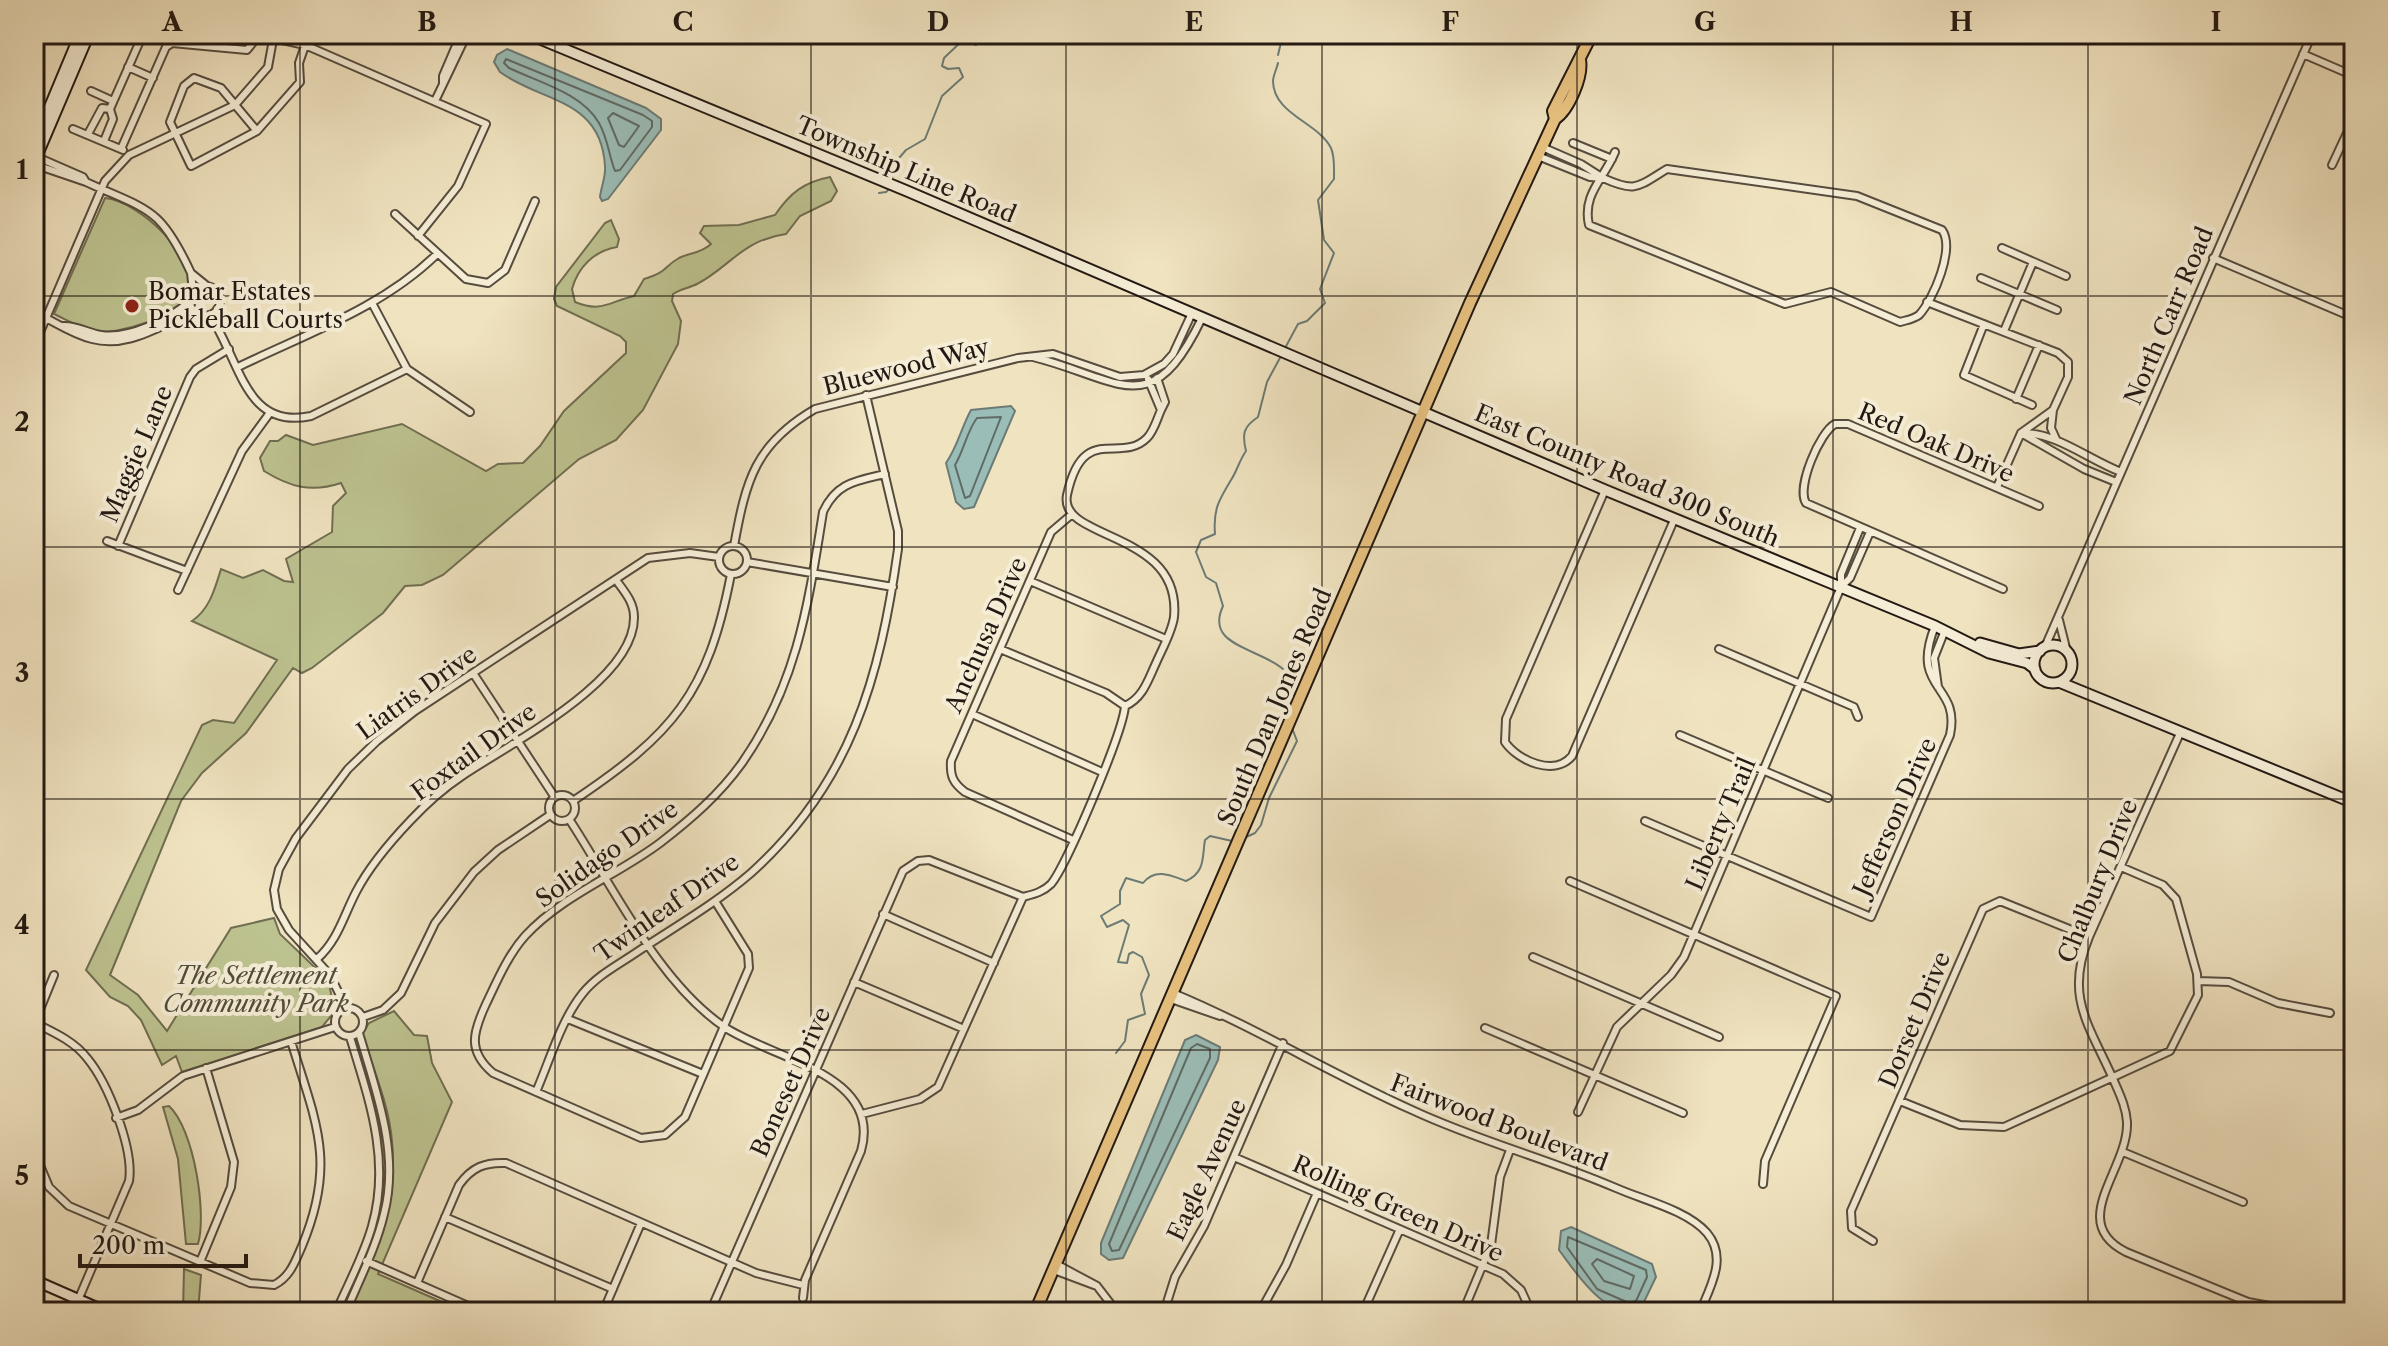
<svg xmlns="http://www.w3.org/2000/svg" width="2388" height="1346" viewBox="0 0 2388 1346" font-family="'Libre Caslon Text',serif">
	<rect width="100%" height="100%" fill="#f0e3c0"/>
	<filter id="stains"><feTurbulence type="fractalNoise" baseFrequency=".0025" numOctaves="4"/><feColorMatrix values="0 0 0 0 .2 0 0 0 0 .09 0 0 0 0 .02 0 0 0 .5 -.17"/></filter>
	<radialGradient id="worn" r=".72"><stop offset=".6" stop-color="#630" stop-opacity="0"/><stop offset="1" stop-color="#630" stop-opacity=".3"/></radialGradient>
	<!-- green -->
	<path fill="#bdc390" stroke="#706e52" stroke-width="2" d="M830 177 837 191 831 201 800 216 786 234C742 240 730 267 697 284 689 288 680 289 673 294L672 301 681 321 678 344 643 410 616 440 579 459 443 575 422 585 405 586 383 613 312 668 302 673 293 668 246 733 202 773 181 801 110 975 138 995 167 1031 231 928 274 918 280 934 328 980 335 1011 322 1027 182 1072 176 1056 162 1065 141 1020 128 1006 110 997 86 970 202 725 213 720 234 723 277 660 192 621C210 609 215 588 221 569L243 578 263 570 284 581 293 582 286 559 332 532 333 506 346 493 341 483C311 493 290 487 264 471L260 458 270 441H278L286 435 313 445 402 424 486 471 498 464 523 463 540 446 564 411 626 353V342L620 336 557 306 554 299 556 287 605 223 611 220 619 239 617 247C594 251 578 267 572 289L575 302C602 313 608 302 634 296L644 279C668 272 663 267 679 258 691 252 700 254 711 244L700 233 704 226 739 225 775 215C790 193 804 182 830 177Z
		M105 198C139 201 199 257 188 293 181 316 116 336 94 331 81 328 67 320 54 314Z
		M394 1011 414 1035 427 1036 432 1063 452 1102 378 1274 465 1312H350C374 1256 398 1203 392 1141 389 1105 373 1068 362 1034L369 1023Z
		M169 1106C194 1129 207 1213 198 1244H186L178 1159 163 1107Z
		M184 1269 201 1275 198 1312H183Z"/>
	<!-- water -->
	<path fill="#9bbdb7" stroke="#6b7b75" stroke-width="2" d="M507 49 646 108 661 119V130L608 199 602 201 600 197C601 187 606 177 605 166 601 98 542 103 500 72L494 62 497 55Z
		M1011 406 1015 411 974 507 964 509 956 502 946 463C958 446 961 428 971 410Z
		M1196 1035 1220 1047 1218 1060 1123 1258 1109 1260 1101 1254V1243L1185 1040Z
		M1571 1227 1652 1264 1656 1277 1642 1306C1609 1326 1575 1271 1559 1250L1561 1231Z"/>
	<g fill="none" stroke-linecap="round" stroke-linejoin="round">
		<!-- shore -->
		<path stroke="#5f6b65" stroke-width="2" d="M506 59 643 115 652 121V127L620 170 615 171C609 156 608 139 599 123 582 93 538 82 509 68L504 63Z
			M613 113 639 126 624 147 619 145 608 118Z
			M1001 417 970 496 965 498 955 465C964 450 967 431 977 418Z
			M1197 1044 1210 1049V1058L1119 1250 1112 1251 1109 1244 1191 1048Z
			M1568 1237 1646 1270 1647 1277 1636 1301 1629 1303 1597 1289 1567 1247Z
			M1597 1259 1634 1276 1630 1289 1604 1281 1592 1264Z"/>
		<!-- stream -->
		<path stroke="#6b7b75" stroke-width="2" d="M1278 55 1283 34
			M1278 63C1277 68 1273 76 1273 81 1273 114 1319 123 1331 148 1335 157 1334 169 1334 179L1318 200 1324 240 1334 253 1320 289 1325 303 1307 321 1298 324 1284 350
			M892 181 893 165 906 150 925 139 942 96 963 77 959 68 948 69 942 66 944 58 964 39 976 45 979 34
			M879 193 886 192 891 187
			M1281 356 1267 382 1258 417C1243 427 1242 434 1246 451 1239 461 1237 471 1231 480 1219 500 1213 509 1215 534L1201 540 1196 552 1206 577 1216 583 1223 606C1202 651 1272 647 1292 679L1284 713 1287 719
			M1242 839 1255 833 1261 825 1269 798 1297 741 1292 728
			M1116 1053 1125 1041 1128 1020 1145 1014 1141 994 1149 975 1142 957 1133 952 1129 954 1127 963 1118 962 1129 925 1123 920 1107 927 1101 916 1120 904V891L1126 878 1143 883C1155 868 1170 875 1186 881 1206 872 1202 856 1205 840L1210 836 1232 841"/>
		<!-- street casing -->
		<g stroke="#564c3e" stroke-width="10">
			<path id="street" d="M255 34 305 45 486 124 458 186 418 236
				M2303 54 2354 76
				M128 67 153 78
				M443 84V76L461 34
				M91 91 113 101
				M435 101 467 34
				M73 129 123 150
				M257 131 221 88 194 78 184 86 170 122 191 166 257 131 300 82 299 63 309 34
				M88 134 102 108 110 109
				M104 141 113 119 110 109 143 34
				M1573 143 1612 159
				M121 149 166 47 172 43 247 50 258 36
				M1538 156 1590 177 1603 178 1581 164 1542 147
				M34 159 42 167 86 182 83 177 44 160 38 161
				M2332 165 2354 118
				M1603 178C1636 193 1637 187 1667 169L1857 196 1942 230C1955 248 1934 299 1919 315 1914 319 1907 320 1900 322L1831 292 1785 304 1589 225C1582 194 1604 179 1615 152
				M86 182C149 211 160 206 191 273
				M395 214 466 279 488 283 505 270 535 201
				M2002 248 2066 276
				M2213 258 2354 318
				M1981 278 2057 310
				M190 301a15 15 0 1 1 30 0a15 15 0 1 1-30 0Z
				M193 291 191 273 207 286
				M1927 302 2058 353 2068 362V377L2053 410 2021 433 1997 487
				M372 303 407 369 470 412
				M34 312C54 321 71 334 92 339 129 349 161 324 195 312
				M205 316 218 329 217 309
				M1984 324 1964 375 2032 405
				M63 326C76 325 88 333 101 335 129 339 169 320 190 301
				M218 329C242 373 251 429 311 416L407 369
				M2004 331 2033 262
				M34 346 105 181 129 155 235 105 268 67 274 34
				M1033 357C1121 379 1151 424 1202 318
				M238 367C306 334 382 308 437 254
				M1148 379 1161 410 1165 402 1157 378
				M2016 399 2039 345
				M2053 410 2051 428 2056 439
				M2021 433C2056 432 2089 460 2121 472
				M2021 433 2084 469 2116 482
				M1605 490 1506 719 1505 742C1518 761 1555 777 1572 756L1674 520
				M1071 515 1051 532 951 761C950 776 953 783 965 792L1073 840
				M107 541 187 571
				M719 560a14 14 0 1 1 28 0a14 14 0 1 1-28 0Z
				M118 546 190 377 196 369 229 349
				M734 546C746 480 755 444 815 409L1018 358 1053 354 1120 377 1144 375 1164 364 1173 354 1192 313
				M747 562 893 587
				M1030 581 1166 639
				M1841 587 1850 578 1870 532
				M2003 589 1806 503C1796 487 1820 432 1835 424H1848L2039 506
				M178 590 242 451 269 414
				M2059 620 2067 652
				M2045 647 2312 34
				M1000 649 1106 693 1125 706
				M1719 649 1854 707 1858 717
				M473 673 554 796
				M1938 687 1934 658 1945 630
				M1125 706C1143 698 1148 680 1156 663 1162 649 1172 632 1174 617 1182 530 1058 541 1067 495 1083 421 1120 465 1147 438 1154 431 1157 419 1161 410
				M972 714 1102 772
				M2181 731 2089 937C2064 998 2090 1026 2114 1081 2120 1095 2126 1107 2127 1122 2129 1169 2066 1222 2126 1252L2248 1302 2303 1312
				M1680 735 1828 798
				M549 808a13 13 0 1 1 26 0a13 13 0 1 1-26 0Z
				M573 801C673 734 708 694 731 574
				M569 819C613 886 659 984 726 1028 773 1059 883 1074 861 1151L805 1280 803 1298
				M1645 821 1871 917 1950 735C1961 683 1909 691 1935 626
				M1570 881 1836 996 1765 1161 1763 1184
				M715 901 748 954 749 968 685 1117 665 1135 641 1138 493 1073C467 1051 473 1032 486 1004 497 981 508 955 525 936 563 895 616 876 660 843 691 819 719 795 742 763 797 684 808 606 823 512 836 483 855 481 885 474
				M883 914 994 963
				M1533 957 1719 1037
				M317 959C338 940 343 917 356 892 370 865 390 842 411 820 426 804 444 788 462 776 509 744 635 681 634 617 634 602 624 591 616 580
				M2198 981 2229 982 2278 1003 2330 1013
				M854 982 964 1029
				M1173 993C1255 1027 1331 1074 1412 1110 1478 1141 1549 1159 1616 1188 1643 1200 1687 1210 1707 1233 1728 1258 1710 1287 1700 1312
				M1171 999 1220 1016
				M335 1022a14 14 0 1 1 28 0a14 14 0 1 1-28 0Z
				M346 1008 330 975 289 930 277 909 274 890 279 869 296 838 348 769 377 741 415 711 648 558 690 553 719 557
				M363 1017 383 1010 401 993 435 923 474 872 498 850 550 815
				M568 1019 703 1074
				M35 1023C53 1032 74 1041 87 1058 108 1083 134 1149 129 1181L76 1305 70 1312
				M34 1024 54 975
				M1485 1028 1683 1113
				M536 1092C550 1060 561 1020 583 993 596 977 614 967 631 956 671 929 714 905 751 873 851 783 880 678 898 549V531L866 395
				M1900 1101 1960 1125 2004 1127 2170 1051 2198 995 2197 974 2176 899 2163 885 2121 867
				M1578 1112 1617 1027 1671 975 1684 957 1841 587V574L1860 528
				M862 1114 920 1099 938 1087 1023 897
				M116 1118 138 1110 183 1076 335 1027
				M34 1151 49 1187 69 1206 250 1283 274 1285C290 1277 295 1262 302 1246 337 1162 316 1123 291 1041
				M2123 1152 2243 1202
				M1234 1157 1503 1274 1521 1290 1531 1312
				M445 1217 613 1289
				M1873 1241 1852 1228 1851 1211 1983 909 2000 901 2089 937
				M366 1261 482 1312
				M200 1262 231 1187 234 1162 206 1068
				M1056 1264 1097 1286 1117 1312
				M1054 1270 1094 1285
				M417 1283 459 1185C472 1167 485 1162 506 1163L756 1273 803 1285
				M336 1312C348 1284 364 1255 372 1226 391 1160 369 1100 350 1037
				M346 1312C359 1280 376 1248 384 1214 400 1153 376 1091 359 1033
				M603 1312 641 1223
				M710 1312 903 871 918 861 929 860 1023 897C1034 894 1043 892 1051 884 1067 865 1123 732 1125 706
				M1164 1312 1175 1277 1204 1226 1283 1043
				M1260 1312 1286 1265 1317 1193
				M1363 1312 1400 1229
				M1463 1312 1491 1245 1500 1177 1510 1150"/>
		</g>
		<!-- secondary casing -->
		<g stroke="#231913" stroke-width="13">
			<path id="secondary" d="M528 34 907 191 1605 490 1935 626 1989 653 2027 663 2035 669
				M34 144 80 34
				M34 163 89 34
				M1980 643 2019 654 2040 651
				M2034 664a19 19 0 1 1 38 0a19 19 0 1 1-38 0Z
				M2059 682 2354 803
				M34 1280 107 1312"/>
		</g>
		<!-- primary casing -->
		<g stroke="#231913" stroke-width="14">
			<path id="primary" d="M1555 119 1553 111 1592 34
				M1035 1312 1470 303 1555 119C1569 110 1583 76 1580 60"/>
		</g>
		<!-- street -->
		<use href="#street" stroke="#f5edd6" stroke-width="6"/>
		<!-- secondary -->
		<use href="#secondary" stroke="#f5edd6" stroke-width="9"/>
		<!-- primary -->
		<use href="#primary" stroke="#e8c280" stroke-width="10"/>
	</g>
	<!-- grid -->
	<path fill="none" stroke="#231913" stroke-width="2" stroke-opacity="0.55" d="M300 34V1312M555 34V1312M811 34V1312M1066 34V1312M1322 34V1312M1577 34V1312M1833 34V1312M2088 34V1312M34 296H2354M34 547H2354M34 799H2354M34 1050H2354"/>
	<!-- markers -->
	<circle fill="#8f2418" stroke="#f5edd6" stroke-width="3" cx="132" cy="306" r="8"/>
	<g text-anchor="middle" stroke-width="8" stroke-linejoin="round" paint-order="stroke">
		<!-- street labels -->
		<g font-size="24" fill="#231913" stroke="#f5edd6">
			<text transform="translate(906 170) rotate(23)" y="8">Township Line Road</text>
			<text transform="translate(2169 316) rotate(-67)" y="8">North Carr Road</text>
			<text transform="translate(906 367) rotate(-14)" y="8">Bluewood Way</text>
			<text transform="translate(1936 443) rotate(23)" y="8">Red Oak Drive</text>
			<text transform="translate(137 454) rotate(-67)" y="8">Maggie Lane</text>
			<text transform="translate(1627 476) rotate(23)" y="8">East County Road 300 South</text>
			<text transform="translate(986 635) rotate(-66)" y="8">Anchusa Drive</text>
			<text transform="translate(417 693) rotate(-36)" y="8">Liatris Drive</text>
			<text transform="translate(1275 707) rotate(-67)" y="8">South Dan Jones Road</text>
			<text transform="translate(474 752) rotate(-36)" y="8">Foxtail Drive</text>
			<text transform="translate(1895 817) rotate(-66)" y="8">Jefferson Drive</text>
			<text transform="translate(1721 824) rotate(-67)" y="8">Liberty Trail</text>
			<text transform="translate(607 854) rotate(-35)" y="8">Solidago Drive</text>
			<text transform="translate(2098 881) rotate(-68)" y="8">Chalbury Drive</text>
			<text transform="translate(667 908) rotate(-35)" y="8">Twinleaf Drive</text>
			<text transform="translate(1915 1020) rotate(-67)" y="8">Dorset Drive</text>
			<text transform="translate(791 1082) rotate(-66)" y="8">Boneset Drive</text>
			<text transform="translate(1499 1123) rotate(21)" y="8">Fairwood Boulevard</text>
			<text transform="translate(1207 1170) rotate(-65)" y="8">Eagle Avenue</text>
			<text transform="translate(1398 1209) rotate(24)" y="8">Rolling Green Drive</text>
		</g>
		<!-- poi labels -->
		<g font-size="24" fill="#231913" stroke="#f5edd6" text-anchor="start">
			<text x="148" y="300">Bomar Estates<tspan x="148" dy="28">Pickleball Courts</tspan></text>
		</g>
		<!-- park labels -->
		<g font-size="24" font-style="italic" fill="#514c38" stroke="#f5edd6">
			<text x="256" y="984">The Settlement<tspan x="256" dy="28">Community Park</tspan></text>
		</g>
	</g>
	<!-- margin -->
	<rect width="2388" height="1346" fill="none" stroke="#f0e3c0" stroke-width="88"/>
	<!-- scale -->
	<path d="M80 1254v12h166v-12" fill="none" stroke="#231913" stroke-width="4"/>
	<text x="92" y="1254" font-size="24" fill="#231913" stroke="#f5edd6" stroke-width="6" paint-order="stroke">200 m</text>
	<rect x="44" y="44" width="2300" height="1258" fill="none" stroke="#231913" stroke-width="3"/>
	<g font-size="26" text-anchor="middle" font-weight="bold" fill="#231913">
		<text x="172" y="31">A</text>
		<text x="427" y="31">B</text>
		<text x="683" y="31">C</text>
		<text x="938" y="31">D</text>
		<text x="1194" y="31">E</text>
		<text x="1450" y="31">F</text>
		<text x="1705" y="31">G</text>
		<text x="1961" y="31">H</text>
		<text x="2216" y="31">I</text>
		<text x="22" y="179">1</text>
		<text x="22" y="431">2</text>
		<text x="22" y="682">3</text>
		<text x="22" y="934">4</text>
		<text x="22" y="1185">5</text>
	</g>
	<rect width="100%" height="100%" filter="url(#stains)"/>
	<rect width="100%" height="100%" fill="url(#worn)"/>
</svg>
